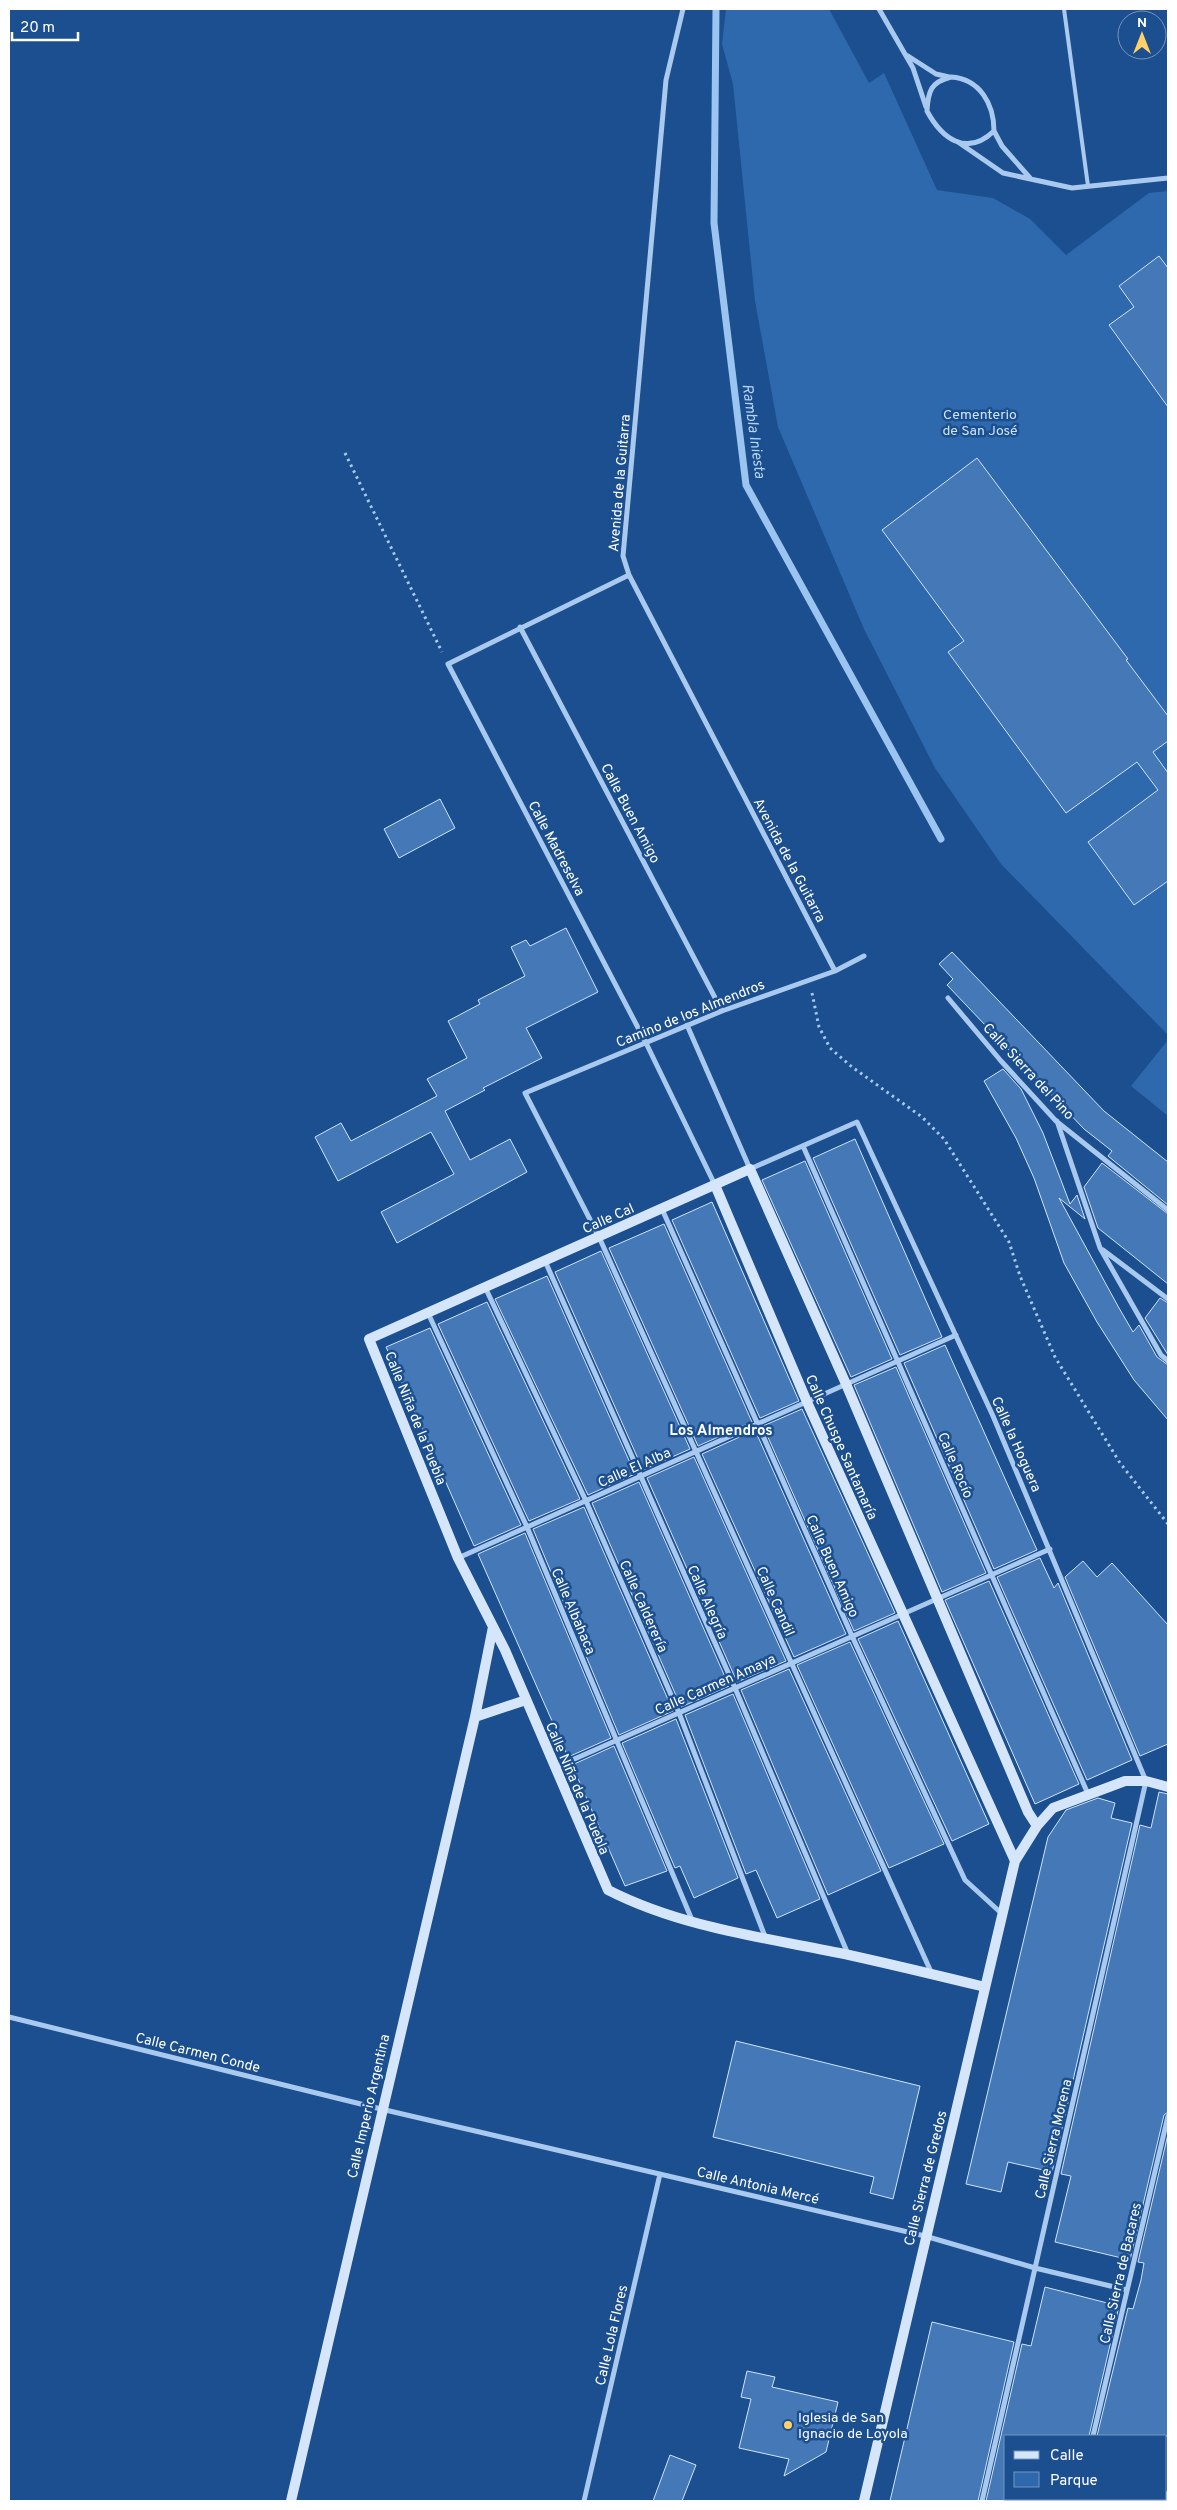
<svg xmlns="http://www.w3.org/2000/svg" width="1177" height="2510" viewBox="0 0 1177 2510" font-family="Overpass,sans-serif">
	<rect width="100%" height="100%" fill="#1b4f8f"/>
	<!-- green -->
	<path fill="#2e69ad" d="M726 9H829L869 83 884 73 937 190 993 198 1030 219 1066 255 1149 193 1168 191V1035L1001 864 935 768 864 629 778 427 755 301 733 84 722 44Z
		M1168 1040V1116L1131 1086Z"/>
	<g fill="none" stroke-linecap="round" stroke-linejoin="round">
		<!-- stream -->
		<path stroke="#9cc4f0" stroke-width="7" d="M716 9 714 223 746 485 941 839"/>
	</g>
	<!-- building -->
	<path fill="#4478b7" stroke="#cfe3fa" d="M1159 256 1168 268V407L1109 325 1134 307 1119 286Z
		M977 458 1128 659 1126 660 1168 716V741L1153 752 1168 773V881L1134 905 1088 842 1158 790 1137 762 1066 813 948 652 964 641 882 530Z
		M440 799 455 828 399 858 384 829Z
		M566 928 598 992 526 1028 542 1058 483 1088 485 1090 445 1111 470 1160 510 1139 527 1172 397 1243 381 1212 454 1174 431 1132 338 1181 315 1137 341 1123 351 1141 437 1096 427 1079 467 1058 448 1021 480 1004 478 1000 525 976 511 947 526 940 530 946Z
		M952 952 1104 1111 1168 1162V1205L1108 1156 1112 1151 1084 1129 947 985 953 979 939 964Z
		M1003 1069 1021 1089 1043 1133 1070 1204 1077 1195 1085 1219 1059 1198 1119 1308 1133 1332 1139 1325 1157 1357 1168 1365V1420L1134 1380 1097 1322 1064 1263 1034 1178 1016 1138 984 1081Z
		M855 1139 942 1337 900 1355 813 1158Z
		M805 1161 892 1359 851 1377 762 1180Z
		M1102 1163 1168 1214V1284L1098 1228 1084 1187Z
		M712 1202 799 1401 760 1418 672 1220Z
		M664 1224 752 1422 698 1446 609 1248Z
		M601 1251 690 1449 643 1470 555 1272Z
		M547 1276 635 1474 588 1495 495 1299Z
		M1160 1298 1168 1303V1355L1145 1318Z
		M487 1302 580 1499 529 1521 438 1324Z
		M430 1328 521 1525 474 1546 386 1347Z
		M945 1345 1037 1550 994 1569 904 1363Z
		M896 1367 986 1573 942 1592 854 1385Z
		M802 1409 895 1613 854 1631 763 1426Z
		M755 1430 846 1634 794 1657 702 1454Z
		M694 1457 786 1661 737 1682 647 1478Z
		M639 1482 729 1686 681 1707 592 1503Z
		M584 1507 673 1711 619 1735 533 1529Z
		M525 1533 611 1738 568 1757 478 1554Z
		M1040 1558 1054 1588 1058 1583 1132 1760 1087 1780 997 1577Z
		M1083 1561 1097 1577 1112 1563 1168 1625V1744L1140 1756 1065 1577Z
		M989 1581 1079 1784 1035 1804 945 1600Z
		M898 1621 989 1824 952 1841 858 1639Z
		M850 1642 944 1844 889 1868 797 1665Z
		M789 1669 881 1871 828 1895 741 1690Z
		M733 1694 820 1899 777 1918 756 1870 746 1874 685 1715Z
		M676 1719 738 1878 694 1898 680 1866 675 1868 622 1743Z
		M614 1746 667 1871 625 1886 572 1765Z
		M1159 1792 1168 1794V2112L1164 2115 1130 2260 1055 2242 1071 2176 1061 2174 1140 1825 1151 1828Z
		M1098 1798 1115 1803 1111 1818 1132 1823 1052 2172 1008 2162 1001 2192 966 2184 1048 1837 1066 1810Z
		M736 2041 920 2086 893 2199 870 2193 874 2177 713 2137Z
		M1168 2134V2436H1097L1128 2308 1133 2309 1141 2280 1144 2263 1138 2262Z
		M1045 2287 1119 2306 1089 2436H1006V2501H986L1022 2344 1031 2346Z
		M932 2322 1014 2342 978 2501H890Z
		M747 2371 775 2377 772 2387 838 2402 826 2452 784 2476 789 2459 739 2448 751 2399 741 2397Z
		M670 2455 696 2465 682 2501H653Z"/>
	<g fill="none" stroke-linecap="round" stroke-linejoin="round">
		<!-- path -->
		<path stroke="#a9c9ee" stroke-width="3" stroke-dasharray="2.5 4" stroke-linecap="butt" d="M345 453 442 652
			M812 993 819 1027 830 1048 852 1067 922 1117 944 1139 1009 1242 1020 1276 1055 1357 1120 1463 1168 1524"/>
		<!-- lane -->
		<path stroke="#a9c9ee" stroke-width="4" d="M1064 9 1088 186"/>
		<!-- street -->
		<path stroke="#a9c9ee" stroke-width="5" d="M683 9 666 80 623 556 629 575 835 971
			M879 9 913 68 926 107
			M908 56 936 74 949 77
			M951 77C980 79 994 104 994 131 967 157 942 139 927 111 928 91 931 82 951 77Z
			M994 131 1002 146 1030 178
			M958 142 1003 173 1072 188 1168 178
			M629 575 448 664 646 1043 715 1185
			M520 627 722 1011
			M864 956 835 971 722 1011 525 1093 599 1237 932 1974
			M948 998 1001 1061 1056 1121 1168 1210
			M687 1025 750 1169 857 1122 993 1416 1146 1781 982 2501
			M1057 1121 1100 1248 1161 1355 1168 1361
			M803 1146C899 1361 992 1578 1088 1794
			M662 1209 852 1636 965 1880 1000 1912 1002 1910
			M1103 1250 1168 1299
			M545 1261 735 1688 848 1954
			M485 1287 586 1501 679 1713 766 1939
			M428 1313 527 1527 692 1920
			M458 1558 956 1335
			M554 1768 1050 1549
			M9 2017 381 2109 925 2236 1035 2268 1127 2290
			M1093 2436 1168 2116
			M584 2501 660 2174
			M1078 2501 1079 2499"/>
		<!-- secondary -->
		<path stroke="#d6e6fa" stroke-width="10" d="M715 1185 807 1402 1015 1861
			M475 1717 526 1700
			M985 1987C940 1976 894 1965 849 1955 768 1938 682 1928 608 1890L505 1650 458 1558 369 1339 750 1169 846 1384 1028 1812 1037 1826
			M291 2501 475 1717 493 1627
			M864 2501 1015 1861 1037 1826 1053 1808 1125 1781H1146L1168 1787
			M1167 2501 1168 2496"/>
	</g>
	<!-- markers -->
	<circle fill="#ffd166" stroke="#1b4f8f" stroke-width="2" cx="788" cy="2425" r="5"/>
	<g text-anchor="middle" stroke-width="5" stroke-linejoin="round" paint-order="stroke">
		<!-- park labels -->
		<g font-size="14" fill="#cfe3fa" stroke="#1b4f8f">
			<text x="980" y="419">Cementerio<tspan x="980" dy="16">de San José</tspan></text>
		</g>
		<!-- street labels -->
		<g font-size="14" fill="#fff" stroke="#1b4f8f">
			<text transform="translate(619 483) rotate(-85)" y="5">Avenida de la Guitarra</text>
			<text transform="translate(631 813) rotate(62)" y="5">Calle Buen Amigo</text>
			<text transform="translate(557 848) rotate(62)" y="5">Calle Madreselva</text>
			<text transform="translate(790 860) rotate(62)" y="5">Avenida de la Guitarra</text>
			<text transform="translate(690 1013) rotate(-22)" y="5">Camino de los Almendros</text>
			<text transform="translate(1029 1071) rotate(47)" y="5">Calle Sierra del Pino</text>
			<text transform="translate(608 1218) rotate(-24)" y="5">Calle Cal</text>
			<text transform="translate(416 1418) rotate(68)" y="5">Calle Niña de la Puebla</text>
			<text transform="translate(1017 1444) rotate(66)" y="5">Calle la Hoguera</text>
			<text transform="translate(842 1447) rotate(66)" y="5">Calle Chuspe Santamaría</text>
			<text transform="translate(956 1465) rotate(67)" y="5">Calle Rocío</text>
			<text transform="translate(634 1467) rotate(-24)" y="5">Calle El Alba</text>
			<text transform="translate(833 1566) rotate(66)" y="5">Calle Buen Amigo</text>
			<text transform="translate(776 1601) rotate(66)" y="5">Calle Candil</text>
			<text transform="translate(708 1602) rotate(66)" y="5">Calle Alegría</text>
			<text transform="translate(644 1606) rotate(66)" y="5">Calle Calderería</text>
			<text transform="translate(574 1611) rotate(67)" y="5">Calle Albahaca</text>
			<text transform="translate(715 1684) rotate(-24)" y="5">Calle Carmen Amaya</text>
			<text transform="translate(578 1788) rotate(67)" y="5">Calle Niña de la Puebla</text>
			<text transform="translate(198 2052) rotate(14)" y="5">Calle Carmen Conde</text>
			<text transform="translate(368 2106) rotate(-77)" y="5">Calle Imperio Argentina</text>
			<text transform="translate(1053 2139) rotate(-77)" y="5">Calle Sierra Morena</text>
			<text transform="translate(925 2178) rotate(-76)" y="5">Calle Sierra de Gredos</text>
			<text transform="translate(758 2185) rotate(13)" y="5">Calle Antonia Mercé</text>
			<text transform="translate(1120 2273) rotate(-77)" y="5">Calle Sierra de Bacares</text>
			<text transform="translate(611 2335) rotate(-77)" y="5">Calle Lola Flores</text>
		</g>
		<!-- poi labels -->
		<g font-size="14" fill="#fff" stroke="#1b4f8f" text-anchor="start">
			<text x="798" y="2422">Iglesia de San<tspan x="798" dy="16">Ignacio de Loyola</tspan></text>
		</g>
		<!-- water labels -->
		<g font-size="15" font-style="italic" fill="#b5d3f5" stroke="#1b4f8f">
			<text transform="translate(754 431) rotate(82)" y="5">Rambla Iniesta</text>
		</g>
		<!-- neighbourhood labels -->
		<g font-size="15" font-weight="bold" fill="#fff" stroke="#1b4f8f">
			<text x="721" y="1435">Los Almendros</text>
		</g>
	</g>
	<!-- border -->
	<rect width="1177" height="2510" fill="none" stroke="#ffffff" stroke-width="20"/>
	<!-- legend -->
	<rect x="1004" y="2435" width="162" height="65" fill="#1b4f8f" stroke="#7695bc"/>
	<rect x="1014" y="2451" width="25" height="8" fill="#d6e6fa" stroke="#7695bc"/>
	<text x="1050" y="2460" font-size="15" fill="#ffffff">Calle</text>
	<rect x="1014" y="2472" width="25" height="15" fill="#2e69ad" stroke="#7695bc"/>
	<text x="1050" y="2485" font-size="15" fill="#ffffff">Parque</text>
	<!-- north arrow -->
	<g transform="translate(1142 35)"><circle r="24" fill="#1b4f8f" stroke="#7695bc"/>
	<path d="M0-4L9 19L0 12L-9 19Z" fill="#ffd166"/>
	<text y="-8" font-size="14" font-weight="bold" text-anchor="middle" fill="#ffffff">N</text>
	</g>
	<!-- scale -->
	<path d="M12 32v8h66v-8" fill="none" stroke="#ffffff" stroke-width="2.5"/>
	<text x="20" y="32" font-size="15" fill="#ffffff" stroke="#1b4f8f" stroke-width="4" paint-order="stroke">20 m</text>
</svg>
